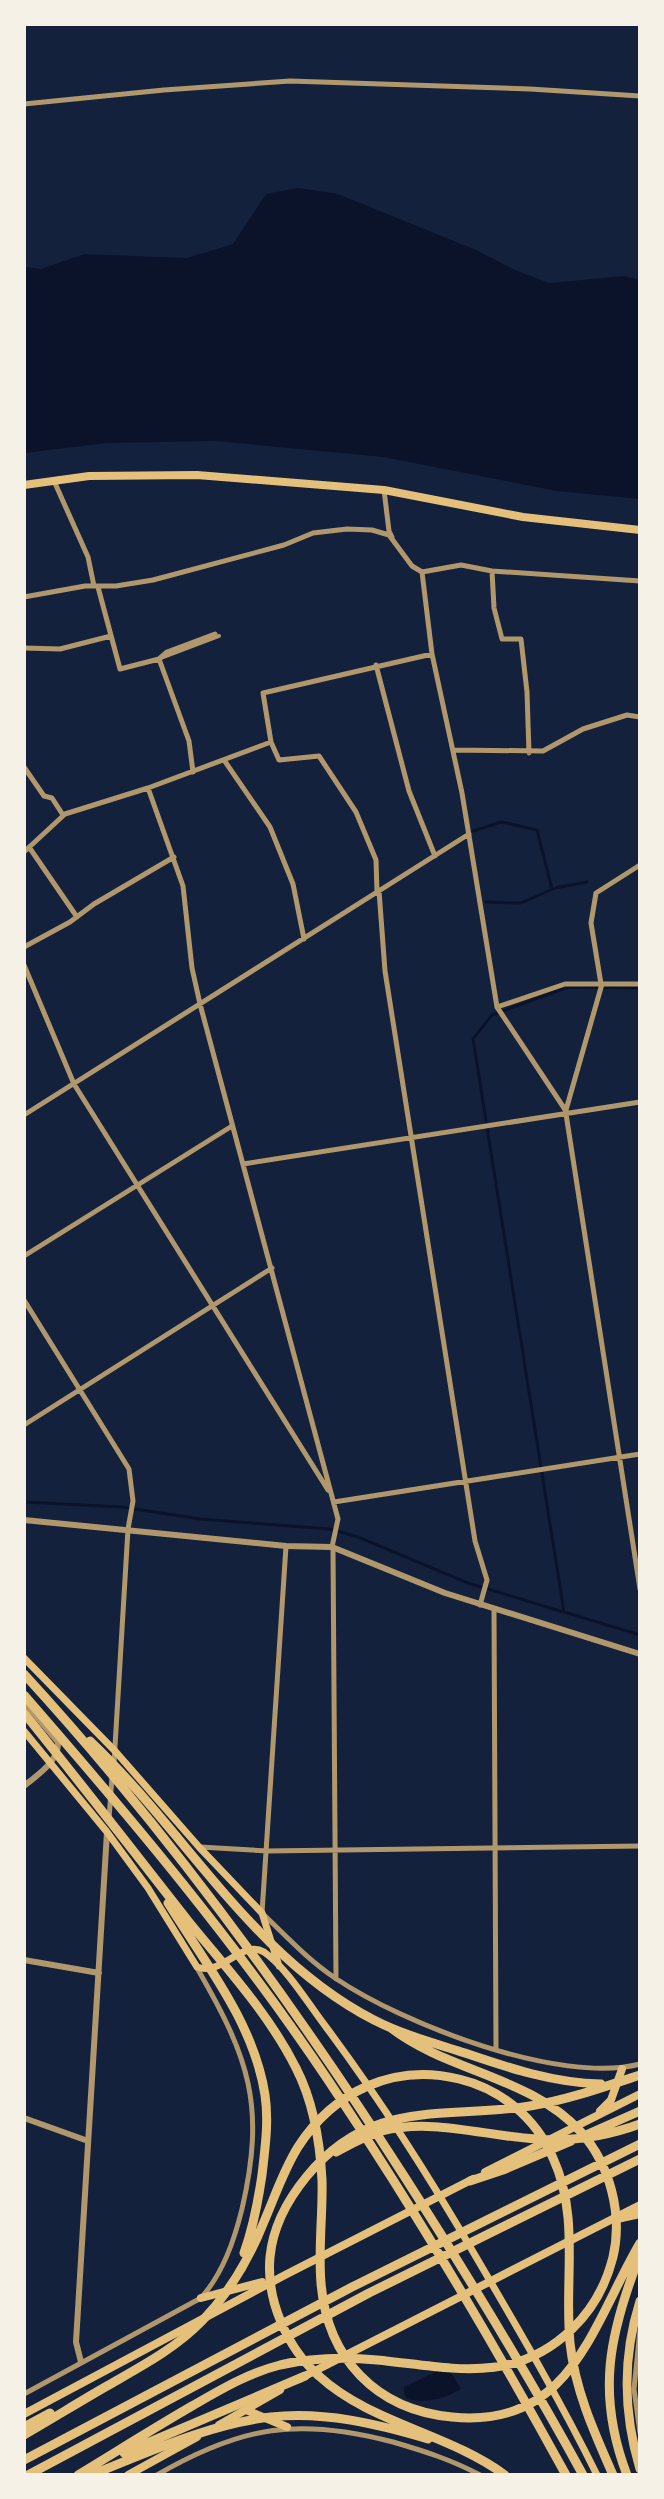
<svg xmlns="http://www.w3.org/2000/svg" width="664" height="2499" viewBox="0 0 664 2499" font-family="'DM Sans',sans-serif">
	<rect width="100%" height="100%" fill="#14213d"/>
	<!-- water -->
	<path fill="#0b132b" d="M298 188 338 194 476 250 515 270 549 283 624 276 640 280V499L557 491 383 457 216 441 107 443 24 453V267L41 269 84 254 187 258 233 244 266 194Z
		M439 2370 450 2371 461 2389C444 2399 427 2404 407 2399L404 2394V2387Z"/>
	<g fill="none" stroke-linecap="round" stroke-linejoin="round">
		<!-- stream -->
		<path stroke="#0b132b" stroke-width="3" d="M473 831 502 822 537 830 552 889
			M486 902 521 903 555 888 587 882
			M24 1502 122 1507 200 1519 330 1529 358 1537 468 1583 640 1635
			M564 1612 473 1039 492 1015 568 987 640 988"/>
		<!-- pedestrian -->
		<path stroke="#b1986c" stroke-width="4" d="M161 658 219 636"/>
		<!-- minor -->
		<path stroke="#b1986c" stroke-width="5" d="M24 104 164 90 290 81 530 89 640 96
			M54 481 88 557 94 586
			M384 490 389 531 392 537
			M492 571 494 608 502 639H521L527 692 529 753
			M422 572 432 654 462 793 497 1007 566 1111
			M98 587 120 669 159 659 189 741 193 772
			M24 597 85 586H116L153 580 284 545 313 533 347 529 372 530 389 535 412 566 422 572 461 565 492 571 640 581
			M24 648 60 649 111 636
			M159 659 167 652 215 634
			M376 665 409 791 435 856
			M454 750 543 751 583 729 627 715 640 717
			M224 760 270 827 293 884 304 939
			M24 767 44 796 52 798 63 815
			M148 788 183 886 192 968 200 1004 338 1519 332 1547
			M29 847 77 917
			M24 852 65 814 148 788 271 742
			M379 891 385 971 475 1541 487 1580 480 1605
			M377 892 376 860 356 812 319 756 279 760 271 742 263 693 432 654
			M24 947 70 922 94 904 174 857
			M24 965 74 1084 328 1490
			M601 984 591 923 596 893 640 865
			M497 1007 565 984H640
			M566 1110 602 984
			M566 1114 640 1589
			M24 1115 469 834
			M243 1164 640 1102
			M24 1256 232 1126
			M24 1300 129 1469 133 1501 128 1529 114 1763
			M24 1425 272 1268
			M334 1502 640 1454
			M286 1546 262 1913C286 1936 308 1960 335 1978 403 2024 560 2085 640 2064
			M333 1548 336 1979
			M494 1609 496 2050
			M109 1819 112 1777
			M200 1847 267 1851 640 1846
			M640 2330 634 2389 640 2433
			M24 2394 201 2298C223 2273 234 2241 242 2209 266 2105 249 2058 197 1968
			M157 2475C241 2426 299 2417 393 2442 424 2451 452 2460 480 2475"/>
		<!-- tertiary -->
		<path stroke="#b1986c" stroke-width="6" d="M24 1520 286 1546 332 1547 445 1593 640 1654
			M24 1786C37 1775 59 1762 58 1742L26 1704
			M24 1960 99 1973
			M24 2118 88 2141
			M81 2362 76 2342 107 1832"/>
		<!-- secondary -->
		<path stroke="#e5c07b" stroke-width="7" d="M24 1658 115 1751 199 1847 262 1913 279 1966
			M24 1731 107 1832 148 1888 197 1967C223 1976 242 1939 264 1952 287 1968 309 2005 326 2027 382 2102 432 2181 479 2262 520 2332 561 2402 597 2475"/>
		<!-- primary -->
		<path stroke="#e5c07b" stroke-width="8" d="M24 485 89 476 197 475 384 490 523 517 640 530"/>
		<!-- trunk -->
		<path stroke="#e5c07b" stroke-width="8" d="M600 2111 611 2100 622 2069
			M485 2172 640 2094
			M617 2219 640 2214
			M201 2298 262 2282
			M299 2379 640 2205
			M246 2410 287 2427
			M24 2414 285 2275 473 2179
			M219 2425 280 2390
			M128 2475 197 2437"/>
		<!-- motorway -->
		<path stroke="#e5c07b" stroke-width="9" d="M24 1674C167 1830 292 2001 406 2179 468 2276 528 2374 583 2475
			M24 1695C131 1818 237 1944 328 2080 414 2208 492 2340 566 2475
			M24 1713C80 1782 134 1852 189 1922 227 1969 269 2014 296 2068 314 2103 320 2141 322 2180 323 2214 318 2248 321 2283 327 2358 376 2410 452 2417 571 2429 592 2325 640 2243
			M90 1741C186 1832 252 1957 374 2020 403 2035 434 2043 465 2053 509 2068 554 2083 601 2084
			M168 1903C205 1963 254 2023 265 2095 269 2122 265 2148 262 2175 258 2202 253 2228 244 2253
			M588 2134 640 2111
			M336 2152C351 2144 365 2136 382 2131 432 2118 485 2136 536 2139 571 2142 607 2136 640 2124
			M470 2181 503 2170 571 2141
			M640 2301C622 2358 623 2412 640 2469
			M24 2427 50 2413
			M24 2435C52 2419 79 2402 107 2386 140 2367 175 2349 202 2321 228 2294 249 2259 263 2224 274 2199 283 2171 298 2147 334 2091 394 2063 459 2079 501 2089 536 2118 553 2158 580 2217 564 2280 570 2343 575 2390 594 2432 613 2475
			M124 2453 305 2376
			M24 2460 352 2287 640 2144
			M28 2475 369 2293 640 2159
			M78 2475C116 2452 154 2428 192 2406 220 2390 248 2373 280 2365 311 2358 345 2357 377 2360 449 2367 513 2386 572 2329 593 2309 606 2285 613 2257 623 2214 610 2165 581 2132 530 2076 448 2072 391 2028
			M91 2475C149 2452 209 2424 271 2417 324 2411 378 2424 428 2439
			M505 2475C448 2433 370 2423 319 2376 287 2348 266 2300 270 2257 273 2226 288 2199 307 2176 372 2097 442 2120 530 2106 567 2100 604 2087 640 2075
			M627 2475C596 2394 609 2334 640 2255"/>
	</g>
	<!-- border -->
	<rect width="664" height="2499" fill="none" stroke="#f6f1e7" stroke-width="52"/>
</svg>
